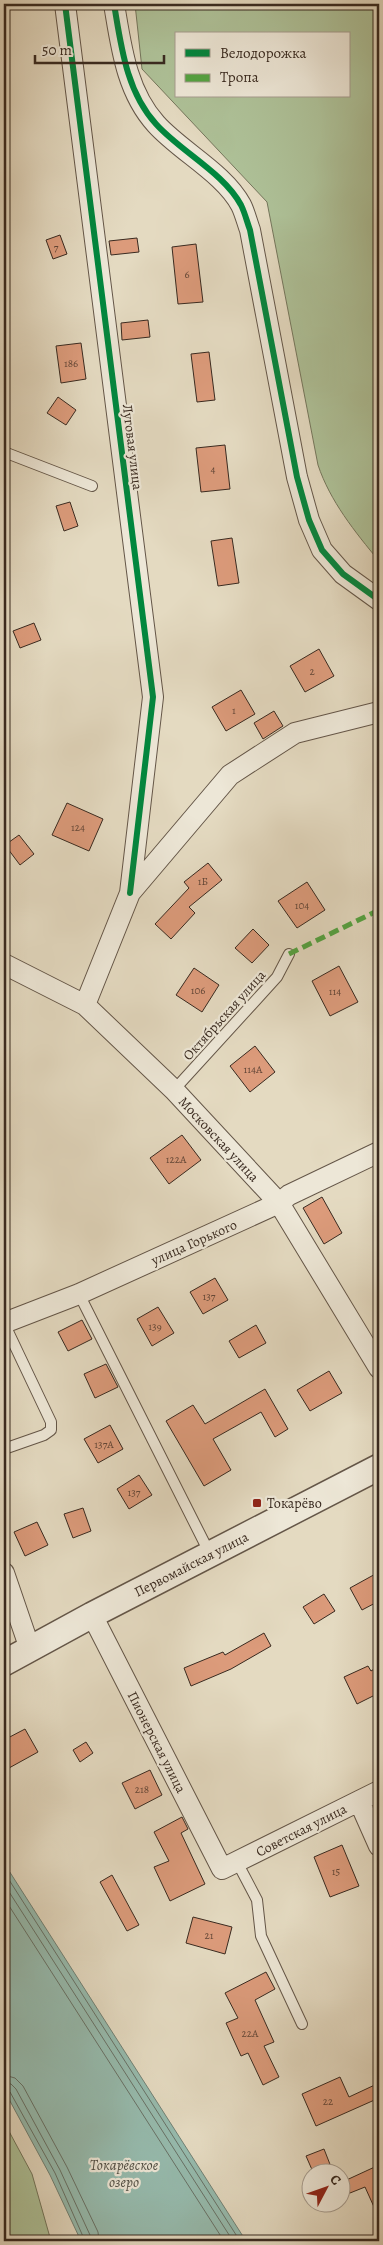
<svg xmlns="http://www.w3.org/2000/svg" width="383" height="2245" viewBox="0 0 383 2245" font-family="Alegreya,serif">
	<rect width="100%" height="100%" fill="#e4dac1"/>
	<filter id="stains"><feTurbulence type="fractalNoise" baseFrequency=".004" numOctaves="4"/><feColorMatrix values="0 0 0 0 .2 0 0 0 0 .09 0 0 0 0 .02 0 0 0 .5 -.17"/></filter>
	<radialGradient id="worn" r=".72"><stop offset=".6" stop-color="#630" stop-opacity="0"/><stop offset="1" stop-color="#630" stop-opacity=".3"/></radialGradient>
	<!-- green -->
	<path fill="#aec198" stroke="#74765c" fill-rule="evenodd" d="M135 4H379V561C355 532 330 501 318 465L267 202 142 69ZM177 34H349V96H177Z
		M4 2122 32 2174 51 2241H4Z"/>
	<!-- water -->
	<path fill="#96bbae" stroke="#718175" d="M4 1863 246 2241H81L50 2175 4 2090Z"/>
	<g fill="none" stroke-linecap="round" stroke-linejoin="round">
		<!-- shore -->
		<path stroke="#687267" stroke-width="1" d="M4 1872 240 2241
			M4 1884 233 2241
			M4 1898 224 2241
			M4 2075 15 2078 23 2086 67 2167 98 2232 99 2241
			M4 2083 11 2084 16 2089 60 2170 90 2235 92 2241
			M4 2089 10 2092 55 2173 85 2241"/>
	</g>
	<!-- building -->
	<path fill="#dc9b7b" stroke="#392a20" d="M60 235 67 254 53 259 46 240Z
		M137 238 139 252 111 255 109 241Z
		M196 244 203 302 178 304 172 247Z
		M148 320 150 337 122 340 121 323Z
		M81 343 86 379 61 383 56 346Z
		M209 352 215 400 197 402 191 354Z
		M58 397 76 410 66 425 47 413Z
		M225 445 230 489 201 492 196 448Z
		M70 502 78 526 64 531 56 506Z
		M232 538 239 583 218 586 211 541Z
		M34 623 41 640 20 648 13 631Z
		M319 649 334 676 305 692 290 666Z
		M241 690 255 714 226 731 212 707Z
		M274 711 283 726 263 739 254 723Z
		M67 803 103 819 89 851 52 835Z
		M19 835 34 854 20 865 5 845Z
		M208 863 222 880 189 907 195 913 171 939 155 924 189 888 184 882Z
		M307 882 325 910 297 928 278 901Z
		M253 929 269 945 252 963 235 948Z
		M339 966 358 1002 330 1016 312 981Z
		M194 968 219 985 202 1012 176 995Z
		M255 1046 275 1072 250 1092 230 1066Z
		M182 1135 201 1160 169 1184 150 1158Z
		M322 1197 342 1233 324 1244 303 1208Z
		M215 1278 228 1300 203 1314 190 1292Z
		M158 1307 174 1333 152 1346 137 1319Z
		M82 1320 92 1339 68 1351 58 1332Z
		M256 1325 266 1343 239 1358 229 1341Z
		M106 1364 118 1387 95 1398 84 1374Z
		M329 1371 342 1393 310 1411 297 1390Z
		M265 1389 288 1429 275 1437 261 1412 213 1439 231 1470 204 1486 166 1421 193 1405 205 1424Z
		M110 1425 123 1449 98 1463 84 1439Z
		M139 1475 152 1495 129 1509 117 1489Z
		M83 1508 91 1531 73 1538 64 1514Z
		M37 1522 48 1545 25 1556 14 1532Z
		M379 1572V1601L362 1610 350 1588Z
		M324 1594 335 1611 314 1624 303 1607Z
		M264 1633 271 1646 231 1669 191 1686 184 1668 223 1652 225 1655Z
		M368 1666 371 1671 379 1666V1693L357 1704 344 1677Z
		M25 1729 38 1752 9 1768 4 1759V1740Z
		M86 1742 93 1753 80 1762 73 1750Z
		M150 1770 162 1795 135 1809 122 1783Z
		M182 1817 188 1829 181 1833 205 1884 170 1901 154 1867 169 1861 154 1832Z
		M342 1845 359 1886 330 1897 314 1857Z
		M112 1875 139 1925 127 1931 100 1882Z
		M193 1917 232 1927 225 1954 186 1943Z
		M266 1972 275 1989 255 2000 274 2042 264 2046 279 2077 263 2085 248 2053 241 2056 226 2023 238 2018 225 1993Z
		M340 2077 349 2097 379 2083V2098L316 2126 302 2094Z
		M324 2149 333 2172H313L306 2156Z
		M379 2165V2218L365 2187 340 2197V2183Z"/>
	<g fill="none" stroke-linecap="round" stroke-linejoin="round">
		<!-- service casing -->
		<g stroke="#645648" stroke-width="12">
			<path id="service" d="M4 452 92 486
				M174 1090 277 977 289 954
				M79 1294 210 1554
				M4 1449 44 1435 51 1430V1422L4 1323
				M237 1862 257 1900 261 1936 302 2024"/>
		</g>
		<!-- minor casing -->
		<g stroke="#645648" stroke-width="22">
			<path id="minor" d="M65 4 153 697 130 893
				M114 4C121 45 126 91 156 124 180 151 224 173 241 205 245 213 247 222 250 230L297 477 309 520 322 550 343 574 379 600
				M4 964 85 1005 174 1090 279 1203 379 1368
				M85 1005 130 893 230 775 295 733 379 712
				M4 1323 79 1294 279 1203 289 1195 379 1152
				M4 1573 30 1649
				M92 1615 222 1869 379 1791
				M359 1801 379 1846"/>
		</g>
		<!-- tertiary casing -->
		<g stroke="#645648" stroke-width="28">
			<path id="tertiary" d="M4 1663 92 1615 379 1467"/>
		</g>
		<!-- service -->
		<use href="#service" stroke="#ede7d7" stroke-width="10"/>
		<!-- minor -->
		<use href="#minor" stroke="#ede7d7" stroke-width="20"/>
		<!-- tertiary -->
		<use href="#tertiary" stroke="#ede7d7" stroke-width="25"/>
		<!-- quiet -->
		<path stroke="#53a441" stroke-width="5" stroke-dasharray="10 5" stroke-linecap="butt" d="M289 954 379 910"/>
		<!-- cycleway casing -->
		<g stroke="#ede7d7" stroke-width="9">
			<path id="cycleway" d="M65 4 153 697 130 893
				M114 4C121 45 126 91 156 124 180 151 224 173 241 205 245 213 247 222 250 230L297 477 309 520 322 550 343 574 379 600"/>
		</g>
		<!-- cycleway -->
		<use href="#cycleway" stroke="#00873e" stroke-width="6"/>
	</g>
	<!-- markers -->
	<rect fill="#8f2418" stroke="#ede7d7" stroke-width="2" x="252" y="1498" width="10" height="10" rx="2.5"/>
	<g text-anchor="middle" stroke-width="4.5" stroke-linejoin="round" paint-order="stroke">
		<!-- number labels -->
		<g font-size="11" fill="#624637">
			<text x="56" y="251">7</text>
			<text x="187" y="278">6</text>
			<text x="71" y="367">186</text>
			<text x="213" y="473">4</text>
			<text x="312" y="675">2</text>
			<text x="234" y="714">1</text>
			<text x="78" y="831">124</text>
			<text x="203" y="885">1Б</text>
			<text x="302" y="909">104</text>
			<text x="198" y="994">106</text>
			<text x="335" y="995">114</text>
			<text x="253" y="1073">114А</text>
			<text x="176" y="1163">122А</text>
			<text x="209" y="1300">137</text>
			<text x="155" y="1330">139</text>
			<text x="104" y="1448">137А</text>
			<text x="134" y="1496">137</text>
			<text x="142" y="1793">218</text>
			<text x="336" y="1875">15</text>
			<text x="209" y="1939">21</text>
			<text x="250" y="2037">22А</text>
			<text x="328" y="2105">22</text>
		</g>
		<!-- street labels -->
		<g font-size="14" fill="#392a20" stroke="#ede7d7">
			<text transform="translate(133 447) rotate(83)" y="5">Луговая улица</text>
			<text transform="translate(224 1015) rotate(-48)" y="5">Октябрьская улица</text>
			<text transform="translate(219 1139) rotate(47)" y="5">Московская улица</text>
			<text transform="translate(194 1242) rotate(-24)" y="5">улица Горького</text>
			<text transform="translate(191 1564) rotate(-27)" y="5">Первомайская улица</text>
			<text transform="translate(157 1742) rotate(63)" y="5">Пионерская улица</text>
			<text transform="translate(301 1830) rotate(-27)" y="5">Советская улица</text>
		</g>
		<!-- poi labels -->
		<g font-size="14" fill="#392a20" stroke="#ede7d7" text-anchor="start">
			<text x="267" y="1508">Токарёво</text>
		</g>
		<!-- water labels -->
		<g font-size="15" font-style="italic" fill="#504e44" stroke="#ede7d7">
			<text x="124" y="2170">Токарёвское<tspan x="124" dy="17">озеро</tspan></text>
		</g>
	</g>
	<!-- margin -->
	<rect width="383" height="2245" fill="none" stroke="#e4dac1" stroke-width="20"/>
	<rect x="5" y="5" width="373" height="2235" fill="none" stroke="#392a20" stroke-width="2.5"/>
	<rect x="10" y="10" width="363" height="2225" fill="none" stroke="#392a20"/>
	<!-- legend -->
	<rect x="175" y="32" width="175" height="65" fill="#ede7d7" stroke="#a59b8e"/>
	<rect x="185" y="49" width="25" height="8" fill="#00873e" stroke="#a59b8e"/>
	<text x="220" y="58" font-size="15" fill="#392a20">Велодорожка</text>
	<rect x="185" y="74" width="25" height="8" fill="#53a441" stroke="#a59b8e"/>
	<text x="220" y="82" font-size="15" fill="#392a20">Тропа</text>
	<!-- north arrow -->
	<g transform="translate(326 2188) rotate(49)"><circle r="24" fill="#ede7d7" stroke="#a59b8e"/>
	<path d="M0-4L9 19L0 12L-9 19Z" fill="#8f2418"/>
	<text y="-8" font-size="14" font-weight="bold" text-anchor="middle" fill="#392a20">С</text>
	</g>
	<!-- scale -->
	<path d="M35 55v8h129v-8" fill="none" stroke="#392a20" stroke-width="2.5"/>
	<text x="42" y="55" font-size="15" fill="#392a20" stroke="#ede7d7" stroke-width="4" paint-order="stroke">50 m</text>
	<rect width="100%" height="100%" filter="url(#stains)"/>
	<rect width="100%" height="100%" fill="url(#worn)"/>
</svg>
